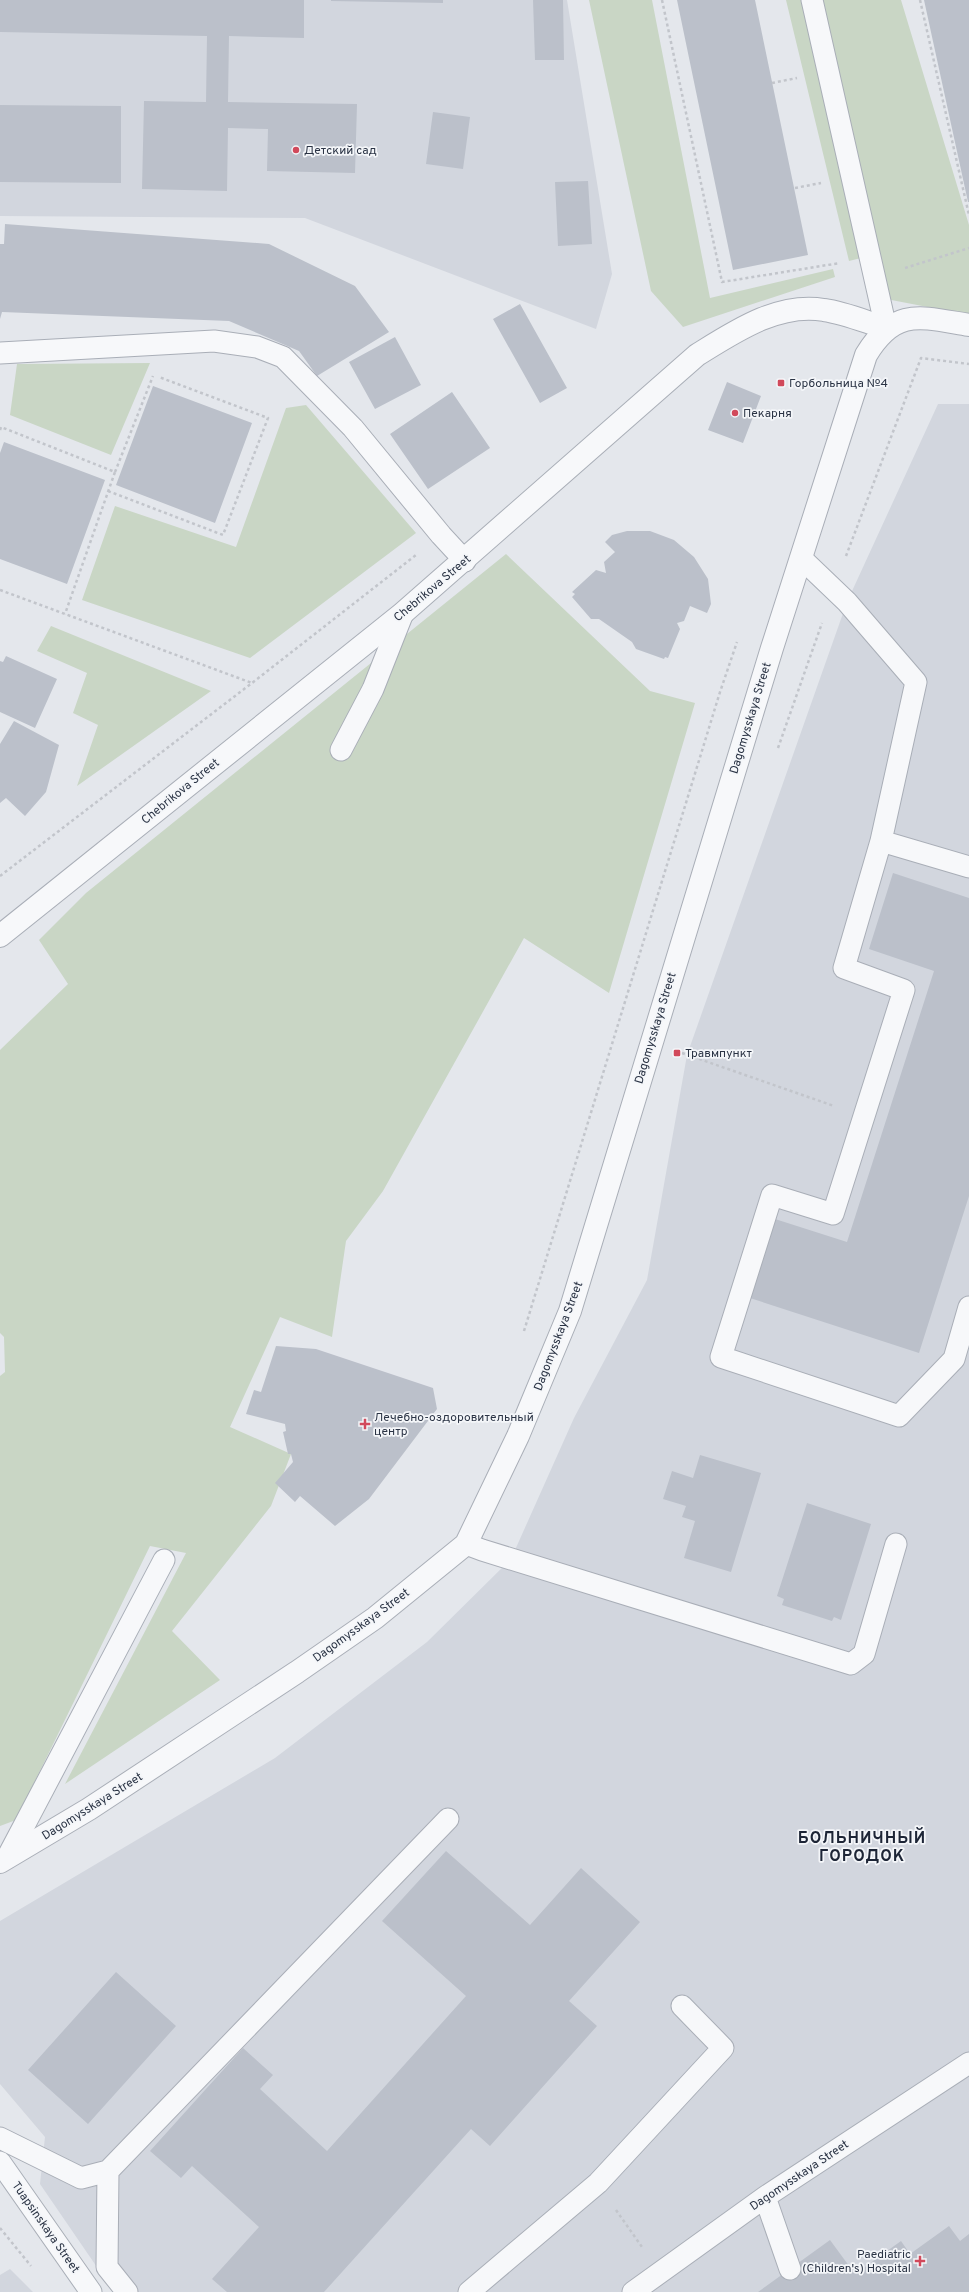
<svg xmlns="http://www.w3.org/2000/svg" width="969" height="2292" viewBox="0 0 969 2292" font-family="Overpass,sans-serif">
	<rect width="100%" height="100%" fill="#e4e7ec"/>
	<!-- built -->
	<path fill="#d2d6de" d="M0 0H567L612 274 596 329 305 218 0 216Z
		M938 404H969V2292H114L40 2184 45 2137 0 2084V1921L275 1758 427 1642 511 1559 574 1418 647 1280 687 1055 847 602Z
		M10 2269 33 2292H0V2275Z"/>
	<!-- green -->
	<path fill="#c9d6c5" d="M589 0H652L710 298 833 269 835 277 683 327 651 291Z
		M786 0H805L865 257 849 261Z
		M814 0H901L969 225V315L881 298Z
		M150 363 111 455 10 415 17 364Z
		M306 405 416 533 250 658 82 600 115 506 236 547 286 408Z
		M506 554 650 691 695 703 609 993 524 938 383 1191 346 1241 332 1337 280 1317 230 1427 291 1454 271 1506 172 1631 220 1680 65 1784 186 1553 150 1546 16 1820 0 1826V1376L5 1372 4 1337 0 1333V1050L68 984 39 940 86 893Z
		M51 626 211 691 77 786 98 725 73 713 87 673 37 651Z"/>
	<!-- building -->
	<path fill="#bbc0ca" d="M0 0H304V38L229 36 228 102 357 104 355 173 267 171 268 129 228 128 227 191 142 189 144 101 206 102 207 36 0 32Z
		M331 0H443V3L331 1Z
		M533 0H563L564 60H535Z
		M677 0H755L808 255 733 270Z
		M924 0H969V202H968Z
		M0 105 121 106V183L0 182Z
		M433 112 470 117 463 169 426 164Z
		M588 181 592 244 558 246 555 182Z
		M5 224 269 244 355 286 389 332 317 376 299 351 229 321 2 312 0 319V244H4Z
		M520 304 567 388 540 403 493 319Z
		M395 337 421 385 375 409 349 362Z
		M727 382 761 396 743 443 708 430Z
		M153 386 252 423 215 523 116 485Z
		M452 392 490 448 428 489 390 434Z
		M4 442 105 480 67 584 0 559V453Z
		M627 531H650L674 540 694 557 708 579 711 604 707 613 690 606 684 621 677 623 680 629 668 658 665 657 664 659 636 649 632 642 599 619H591L572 597 575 594 572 592 596 570 606 573 604 562 615 552 605 542 612 535Z
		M6 656 57 679 35 728 0 712V661L3 662Z
		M14 721 59 745 46 792 25 816 6 798 0 803V744Z
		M893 873 969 898V1196L919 1353 750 1298 775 1219 847 1242 934 971 869 949Z
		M276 1346 316 1349 433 1388 437 1409 369 1499 335 1526 300 1496 295 1502 275 1483 293 1462 291 1454H288L283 1432 286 1431 285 1424 246 1414 254 1390 261 1392Z
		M700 1455 761 1473 731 1572 684 1558 695 1521 682 1517 686 1506 663 1499 672 1471 693 1478Z
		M807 1503 871 1524 841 1620 834 1617 832 1621 782 1605 784 1599 777 1596Z
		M446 1851 530 1925 581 1868 640 1922 569 2001 597 2026 490 2146 471 2129 324 2292H227L212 2279 259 2227 192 2166 181 2178 150 2151 243 2048 273 2075 260 2089 327 2151 466 1996 382 1921Z
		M116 1972 176 2026 88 2124 28 2070Z
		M949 2226 960 2241 969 2234V2292H758L830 2240 855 2274 901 2241 910 2254Z"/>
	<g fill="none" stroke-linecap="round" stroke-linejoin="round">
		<!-- lane casing -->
		<g stroke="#a9aeb7" stroke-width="23">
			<path id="lane" d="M812 0 886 328
				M0 353 214 341 257 347 283 357 353 428 441 535 465 561
				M801 558 847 602 916 682 881 841 844 968 904 990 833 1214 772 1195 721 1357 899 1416 954 1359 969 1307
				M341 750 373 689 403 613
				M881 841 969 867
				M466 1544 482 1550 851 1664 864 1654 896 1544
				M7 1858 164 1560
				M0 2138 81 2178 108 2171 448 1819
				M0 2162 91 2292
				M108 2171 107 2267 127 2292
				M765 2197 790 2269
				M469 2292 598 2183 723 2048 682 2006
				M633 2292 765 2197 969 2063"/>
		</g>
		<!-- street casing -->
		<g stroke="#a9aeb7" stroke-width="24">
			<path id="street" d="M0 936 403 613 697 355C734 332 778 302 824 310 845 313 866 322 886 328
				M0 1862 89 1809 297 1672 375 1618 466 1544 518 1436 570 1311 772 648 866 355C895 307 920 317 969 325"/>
		</g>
		<!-- path -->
		<path stroke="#c2c5cb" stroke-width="2.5" stroke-dasharray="3 3" stroke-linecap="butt" d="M662 0 722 282 840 263
			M920 0 969 215
			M772 83 797 78
			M795 188 821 183
			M905 268 969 248
			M0 430 1 427 115 472 65 614
			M115 472 153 376
			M108 491 223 535 268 418 159 377
			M846 556 921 358 969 364
			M0 590 252 683
			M778 748 822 623
			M0 876 252 683 416 555
			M682 1053 834 1106
			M524 1331 720 692 737 642
			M616 2210 642 2247
			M0 2228 31 2266"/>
		<!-- lane -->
		<use href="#lane" stroke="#f7f8fa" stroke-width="21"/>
		<!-- street -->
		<use href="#street" stroke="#f7f8fa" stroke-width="22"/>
	</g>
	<!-- markers -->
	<g fill="#d1495b" stroke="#f4f6f9" stroke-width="1.5">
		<circle cx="296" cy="150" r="4"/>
		<rect x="777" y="379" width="8" height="8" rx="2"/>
		<circle cx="735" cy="413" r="4"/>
		<rect x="673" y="1049" width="8" height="8" rx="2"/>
		<path d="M363 1418h4v4h4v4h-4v4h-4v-4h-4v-4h4z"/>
		<path d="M918 2255h4v4h4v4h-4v4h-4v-4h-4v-4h4z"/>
	</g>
	<g text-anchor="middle" stroke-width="3.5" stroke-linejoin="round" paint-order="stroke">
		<!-- poi labels -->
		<g font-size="12" fill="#2b3445" stroke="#f4f6f9" text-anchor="start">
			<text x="304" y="154">Детский сад</text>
			<text x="789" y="387">Горбольница №4</text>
			<text x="743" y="417">Пекарня</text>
			<text x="685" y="1057">Травмпункт</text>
			<text x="374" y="1421">Лечебно-оздоровительный<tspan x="374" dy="14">центр</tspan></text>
			<text x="911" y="2258" text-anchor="end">Paediatric<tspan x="911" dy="14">(Children's) Hospital</tspan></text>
		</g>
		<!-- street labels -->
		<g font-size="12" fill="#2b3445" stroke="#f4f6f9">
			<text transform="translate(432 588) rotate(-40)" y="4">Chebrikova Street</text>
			<text transform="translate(750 718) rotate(-73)" y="4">Dagomysskaya Street</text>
			<text transform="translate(180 791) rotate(-39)" y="4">Chebrikova Street</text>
			<text transform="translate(655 1028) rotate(-73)" y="4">Dagomysskaya Street</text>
			<text transform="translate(558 1336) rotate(-69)" y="4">Dagomysskaya Street</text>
			<text transform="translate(361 1625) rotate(-36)" y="4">Dagomysskaya Street</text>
			<text transform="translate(92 1806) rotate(-32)" y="4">Dagomysskaya Street</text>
			<text transform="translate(799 2175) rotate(-34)" y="4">Dagomysskaya Street</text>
			<text transform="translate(46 2227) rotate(55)" y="4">Tuapsinskaya Street</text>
		</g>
		<!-- district labels -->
		<g font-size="16" font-weight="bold" letter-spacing="1" fill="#1d2536" stroke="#f4f6f9">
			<text x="862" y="1843">БОЛЬНИЧНЫЙ<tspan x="862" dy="18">ГОРОДОК</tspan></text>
		</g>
	</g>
</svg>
